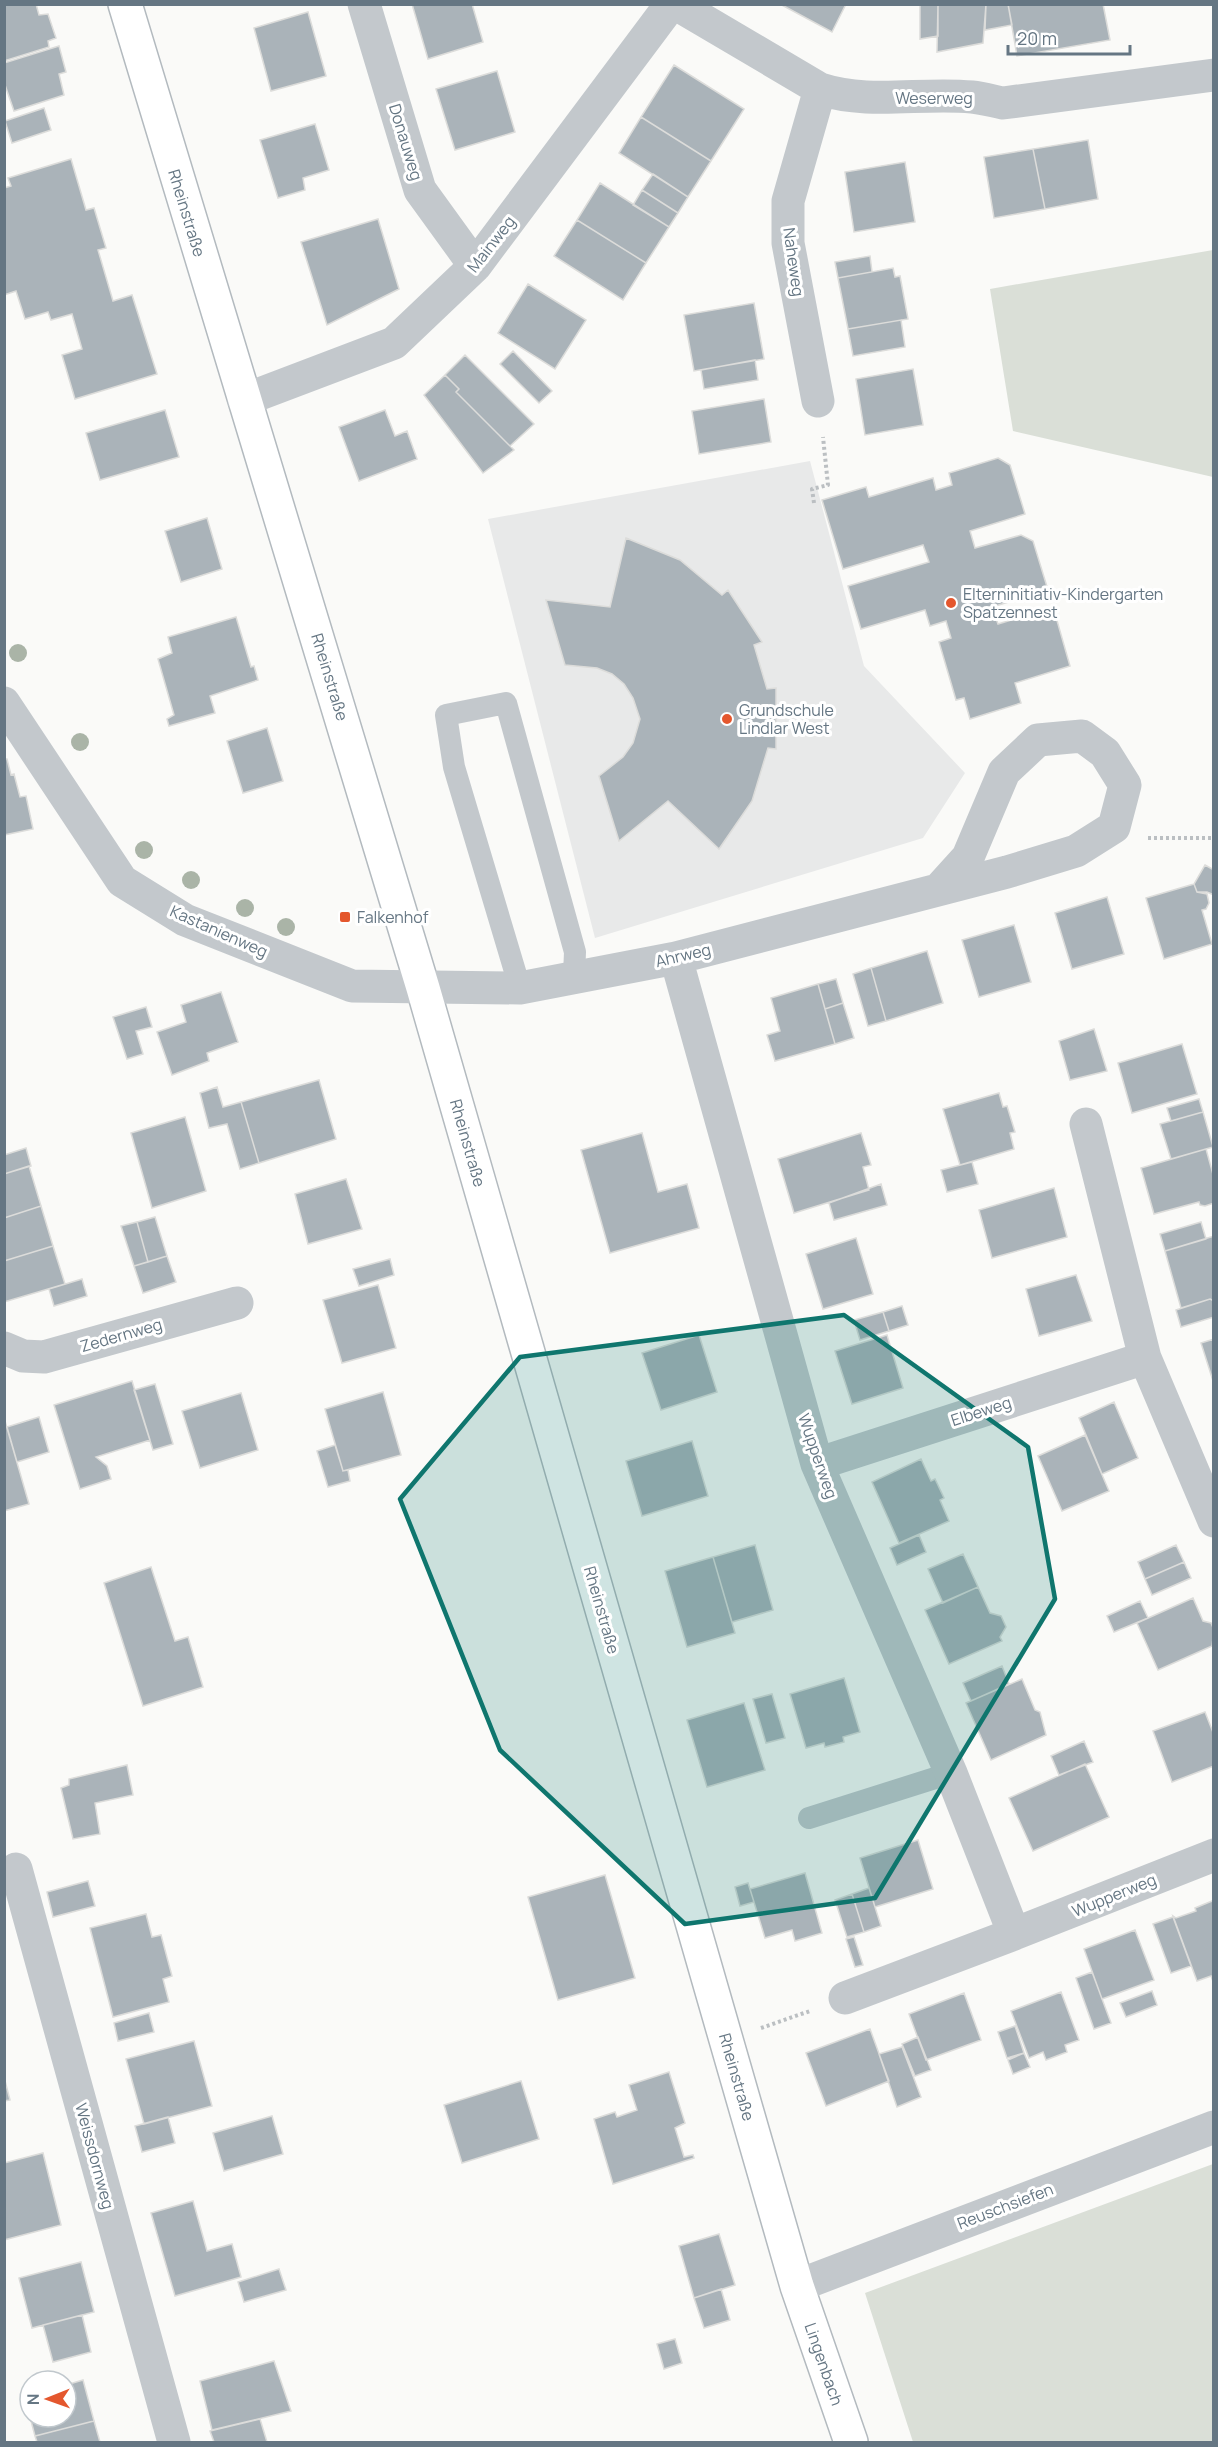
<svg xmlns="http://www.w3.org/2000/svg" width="1218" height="2447" viewBox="0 0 1218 2447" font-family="Manrope,sans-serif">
	<rect width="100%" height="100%" fill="#fafaf8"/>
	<!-- built -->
	<path fill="#e8e9e9" d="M810 461 864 666 965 773 923 838 595 938 488 519Z"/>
	<!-- green -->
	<path fill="#dadfd7" d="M1213 250V477L1013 431 990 289Z
		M1213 2164V2442H913L865 2293Z"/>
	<!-- building -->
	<path fill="#aab3b9" stroke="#dcdcda" stroke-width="1.5" d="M4 4H36L39 15 48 14 56 38 48 41 49 47 4 61Z
		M412 4H472L483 42 428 59Z
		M780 4H846L832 32Z
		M920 4H938V36L920 39Z
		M938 4H986L983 43 937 52Z
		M986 4H1008L1012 25 985 30Z
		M1008 4H1103L1110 40 1017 56Z
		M308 12 326 76 271 91 254 28Z
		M59 46 66 72 59 74 64 95 14 111 4 82V63Z
		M674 65 744 109 711 161 641 117Z
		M497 71 515 132 455 150 436 89Z
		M44 108 51 130 12 143 5 121Z
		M641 117 711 161 688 197 619 153Z
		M315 124 329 170 303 178 305 190 278 198 260 140Z
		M1088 140 1098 199 1045 209 1033 149Z
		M1033 149 1045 209 994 218 984 157Z
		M71 159 86 210 94 208 106 248 98 250 113 301 132 295 157 374 75 399 62 355 82 349 72 314 51 320 48 312 25 319 16 291 4 295V188L11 186 8 178Z
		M905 162 915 222 854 232 845 172Z
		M653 174 688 197 678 213 642 190Z
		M600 183 669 227 646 263 577 220Z
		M642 190 678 213 669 227 633 205Z
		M378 219 399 289 327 325 301 242Z
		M577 220 646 263 623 300 554 256Z
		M870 256 872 272 838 278 835 262Z
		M893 268 895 277 900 276 908 319 848 329 838 278Z
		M528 284 586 320 555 369 498 333Z
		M754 303 764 359 694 371 684 315Z
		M901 320 905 347 853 356 848 329Z
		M513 351 552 391 539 403 500 364Z
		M465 355 534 424 510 446 456 392 459 389 445 375Z
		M755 360 758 380 704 389 701 370Z
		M913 369 923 425 865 435 856 379Z
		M445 375 459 389 456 392 514 450 483 473 424 395Z
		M764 399 771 442 699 454 692 411Z
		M165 410 179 457 100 480 86 433Z
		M385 410 395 436 407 431 417 459 359 481 339 427Z
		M998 458 1010 465 1025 514 970 531 975 548 1021 535 1033 541 1048 590 992 607 998 624 1044 610 1056 617 1070 666 1015 683 1021 703 970 719 964 698 956 700 939 642 951 638 946 621 930 626 925 610 861 629 848 586 929 562 923 545 843 569 822 500 866 487 869 497 933 478 936 490 952 485 949 473Z
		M207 518 222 569 181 582 165 531Z
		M626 538 680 560 722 595 728 590 762 642 754 645 767 689 776 688V749L768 748 752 801 719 849 668 801 619 841 599 776 623 757 633 743 640 719 633 698 624 684 612 674 597 668 565 665 546 600 610 607Z
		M236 617 251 667 254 666 258 680 210 696 215 713 169 726 167 719 174 715 158 659 172 653 168 637Z
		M267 728 283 781 243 793 227 741Z
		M4 759H7L11 775 14 774 20 797 26 796 33 829 4 835Z
		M1205 865 1214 870V895L1207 892H1197L1194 884Z
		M1194 884 1197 892 1207 894 1209 903 1206 909 1202 910 1212 944 1164 959 1146 898Z
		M1107 897 1124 954 1072 969 1055 913Z
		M1014 925 1031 982 979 997 962 940Z
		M927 951 943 1003 886 1021 871 968Z
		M871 968 886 1021 868 1026 853 974Z
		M836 979 843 1003 825 1009 818 984Z
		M818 984 835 1044 775 1061 767 1035 780 1031 771 998Z
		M221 992 238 1042 207 1053 209 1061 172 1075 157 1032 186 1022 181 1005Z
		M843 1003 854 1038 835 1044 825 1009Z
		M146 1007 152 1027 136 1031 143 1054 127 1059 113 1017Z
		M1094 1029 1107 1071 1070 1080 1059 1041Z
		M1182 1044 1197 1094 1132 1113 1118 1063Z
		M319 1080 336 1139 259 1163 241 1102Z
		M217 1087 223 1107 241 1102 259 1163 240 1169 227 1124 209 1128 200 1093Z
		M999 1093 1003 1107 1007 1106 1015 1132 1010 1133 1014 1149 960 1165 943 1109Z
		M1199 1099 1203 1112 1171 1121 1167 1108Z
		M1203 1112 1213 1147 1171 1159 1160 1124Z
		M185 1117 206 1191 152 1208 131 1133Z
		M642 1133 658 1192 687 1184 699 1228 610 1253 581 1150Z
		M861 1133 871 1165 863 1167 869 1190 794 1213 778 1159Z
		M26 1148 31 1166 4 1174V1155Z
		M1206 1149 1214 1178V1203L1205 1206 1200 1205 1199 1202 1154 1214 1141 1168Z
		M972 1162 978 1184 947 1192 941 1170Z
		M29 1166 41 1206 4 1218V1174Z
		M346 1179 362 1229 308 1244 295 1194Z
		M881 1184 887 1205 834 1220 829 1203Z
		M1054 1188 1067 1237 992 1258 979 1210Z
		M41 1206 53 1246 4 1261V1218Z
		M155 1217 167 1256 148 1262 137 1222Z
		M137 1222 148 1262 134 1266 121 1226Z
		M1201 1222 1206 1239 1165 1251 1160 1234Z
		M1214 1236V1301L1210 1299 1181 1308 1165 1251Z
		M856 1238 873 1294 823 1309 806 1254Z
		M53 1246 65 1284 4 1302V1261Z
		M167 1256 176 1282 143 1293 134 1266Z
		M390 1259 394 1275 359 1286 353 1269Z
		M1076 1275 1092 1321 1039 1336 1026 1289Z
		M82 1279 87 1296 54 1306 49 1289Z
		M378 1285 396 1348 342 1363 323 1300Z
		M1210 1299 1214 1301V1317L1181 1327 1176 1310Z
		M902 1306 908 1325 889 1331 883 1312Z
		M883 1312 889 1331 860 1340 854 1320Z
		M699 1335 717 1392 661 1410 642 1353Z
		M887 1335 903 1388 852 1404 835 1351Z
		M1214 1339V1384L1201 1343Z
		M132 1381 150 1440 96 1457 107 1466 111 1479 80 1489 54 1405Z
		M155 1384 173 1444 153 1450 134 1390Z
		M383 1392 401 1455 343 1471 325 1409Z
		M241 1393 258 1450 200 1468 182 1411Z
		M1114 1402 1138 1458 1102 1474 1079 1418Z
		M39 1417 49 1452 17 1462 7 1427Z
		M5 1421 29 1504 4 1511V1421Z
		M1085 1435 1109 1491 1062 1511 1038 1456Z
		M692 1441 708 1496 642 1516 626 1461Z
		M335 1445 343 1471 348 1470 350 1481 328 1487 317 1451Z
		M921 1459 931 1481 935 1479 944 1498 940 1500 949 1521 899 1543 872 1482Z
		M919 1535 926 1552 897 1565 890 1548Z
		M755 1545 773 1610 732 1622 713 1557Z
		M1176 1545 1184 1562 1145 1579 1138 1562Z
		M963 1554 978 1587 943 1603 928 1569Z
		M713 1557 735 1633 687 1647 665 1571Z
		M1184 1562 1191 1578 1152 1595 1145 1579Z
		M151 1567 175 1641 188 1637 203 1687 143 1706 104 1583Z
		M978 1587 990 1613 1001 1616 1006 1627 1000 1637 1002 1641 949 1664 925 1610Z
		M1193 1598 1203 1621 1211 1623 1214 1630 1212 1646 1158 1670 1137 1623Z
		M1140 1601 1148 1618 1114 1632 1107 1616Z
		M1002 1666 1009 1684 971 1701 963 1683Z
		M844 1678 860 1732 843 1737 844 1742 825 1747 824 1743 806 1748 790 1694Z
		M1022 1679 1035 1710 1040 1712 1046 1735 991 1760 966 1703Z
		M772 1694 785 1738 766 1743 753 1699Z
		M744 1703 765 1770 707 1787 687 1720Z
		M1205 1712 1214 1735V1766L1172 1782 1153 1731Z
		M1084 1741 1093 1762 1059 1775 1051 1756Z
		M1085 1764 1109 1817 1033 1851 1009 1798Z
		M127 1765 133 1795 95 1803 100 1834 73 1839 61 1788 69 1785V1779Z
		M918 1840 933 1889 875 1907 860 1858Z
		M805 1873 822 1933 795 1941 792 1930 765 1938 750 1889Z
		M605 1875 635 1978 558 2000 528 1897Z
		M88 1881 95 1906 53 1917 47 1892Z
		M748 1883 754 1902 740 1906 735 1887Z
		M869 1888 881 1926 864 1932 852 1894Z
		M852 1894 864 1932 847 1937 835 1900Z
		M1212 1901 1214 1905V1984L1211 1976 1197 1981 1173 1916 1176 1918 1196 1911 1195 1908Z
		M146 1914 152 1937 161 1935 172 1976 163 1979 169 2002 113 2017 90 1928Z
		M1173 1917 1191 1966 1171 1973 1153 1924Z
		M1135 1930 1154 1980 1102 1999 1084 1949Z
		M854 1937 863 1965 855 1967 846 1939Z
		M1092 1972 1111 2023 1094 2029 1076 1978Z
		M1152 1991 1157 2005 1126 2017 1120 2003Z
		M1061 1992 1079 2040 1065 2045 1067 2052 1046 2060 1043 2052 1029 2058 1011 2011Z
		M964 1993 981 2040 926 2060 909 2014Z
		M149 2013 154 2032 118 2041 114 2023Z
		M1015 2026 1024 2053 1007 2058 998 2032Z
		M870 2029 889 2081 826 2106 806 2053Z
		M918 2037 931 2070 915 2076 902 2044Z
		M194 2041 212 2106 144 2124 126 2059Z
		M902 2047 921 2097 897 2107 879 2054Z
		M1024 2053 1030 2067 1013 2074 1008 2060Z
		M669 2072 685 2123 675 2128 684 2157 693 2155 694 2158 613 2184 594 2119 615 2112 617 2117 637 2110 629 2085Z
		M4 2077 10 2100 4 2101Z
		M521 2081 539 2139 462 2163 444 2105Z
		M272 2116 283 2154 224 2171 213 2133Z
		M168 2117 175 2143 142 2152 135 2126Z
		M43 2153 61 2225 4 2240V2163Z
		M193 2201 207 2251 232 2244 241 2277 175 2296 151 2213Z
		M719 2234 735 2285 694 2298 679 2246Z
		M81 2262 94 2312 32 2328 19 2278Z
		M279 2269 286 2290 244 2302 238 2282Z
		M721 2289 730 2320 704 2328 694 2298Z
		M82 2315 91 2352 53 2362 43 2325Z
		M675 2339 682 2363 664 2369 657 2344Z
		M274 2361 291 2411 212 2430 200 2381Z
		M83 2380 94 2421 35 2436 30 2417H66V2385Z
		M30 2394V2416L24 2396Z
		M260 2419 267 2442H214L210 2431Z
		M94 2421 100 2442H37L35 2436Z"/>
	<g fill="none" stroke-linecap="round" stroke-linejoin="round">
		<!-- secondary casing -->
		<g stroke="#b3babf" stroke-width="36">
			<path id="secondary" d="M125 4 423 988 797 2286 851 2442"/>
		</g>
		<!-- path -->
		<path stroke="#bbbfc2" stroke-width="4" stroke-dasharray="3 3" stroke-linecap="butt" d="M814 503 812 489 828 485 823 437
			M1148 838H1214
			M761 2028 810 2011"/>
		<!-- lane -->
		<path stroke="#c3c8cc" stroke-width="22" d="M520 988 454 767 446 715 506 703 575 952 574 975
			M809 1818 951 1773"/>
		<!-- street -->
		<path stroke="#c3c8cc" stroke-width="33" d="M364 4 420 190 475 266
			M676 4 820 89C869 105 921 92 972 97 982 98 993 101 1003 103L1214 75
			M244 400 394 343 475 266 671 4
			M818 401 788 243V201L820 89
			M4 703 122 881 185 920 352 986 520 988 676 958 1007 872 1076 851 1114 827 1125 785 1105 753 1082 736 1038 740 1004 772 968 857 939 889
			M676 958 817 1464 951 1773 1014 1934 1214 1855
			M1086 1124 1145 1358 1214 1521
			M4 1348 23 1356 44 1357 237 1303
			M817 1464 1145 1358
			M16 1869 174 2442
			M845 1998 1014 1934
			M797 2286 1214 2127"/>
		<!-- secondary -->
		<use href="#secondary" stroke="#fff" stroke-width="33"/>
	</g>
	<!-- trees -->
	<g fill="#aab4a7">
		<circle cx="18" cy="653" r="9"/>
		<circle cx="80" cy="742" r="9"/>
		<circle cx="144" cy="850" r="9"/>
		<circle cx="191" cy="880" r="9"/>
		<circle cx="245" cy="908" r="9"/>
		<circle cx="286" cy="927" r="9"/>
	</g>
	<!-- marked area -->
	<path fill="#0f766e" fill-opacity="0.2" stroke="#0f766e" stroke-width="4.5" stroke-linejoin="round" d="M844 1315 1028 1447 1055 1599 875 1898 685 1924 500 1750 400 1499 520 1357Z"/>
	<!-- markers -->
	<g fill="#e4572e" stroke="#fff" stroke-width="2">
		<circle cx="951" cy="603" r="6"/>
		<circle cx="727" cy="719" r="6"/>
		<rect x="339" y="911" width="12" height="12" rx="3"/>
	</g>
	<g text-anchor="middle" stroke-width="6" stroke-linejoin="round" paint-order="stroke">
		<!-- street labels -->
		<g font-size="16" fill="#657683" stroke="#fff">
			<text x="934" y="104">Weserweg</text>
			<text transform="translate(406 142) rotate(73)" y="6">Donauweg</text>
			<text transform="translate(187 213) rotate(73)" y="6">Rheinstraße</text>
			<text transform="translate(491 244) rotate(-52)" y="6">Mainweg</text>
			<text transform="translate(794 262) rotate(82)" y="6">Naheweg</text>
			<text transform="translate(330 677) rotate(73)" y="6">Rheinstraße</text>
			<text transform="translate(219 931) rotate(24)" y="6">Kastanienweg</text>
			<text transform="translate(683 955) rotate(-13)" y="6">Ahrweg</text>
			<text transform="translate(468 1143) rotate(74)" y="6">Rheinstraße</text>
			<text transform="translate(121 1335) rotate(-16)" y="6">Zedernweg</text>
			<text transform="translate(981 1411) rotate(-18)" y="6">Elbeweg</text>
			<text transform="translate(818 1456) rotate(71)" y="6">Wupperweg</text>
			<text transform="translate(602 1610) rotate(74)" y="6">Rheinstraße</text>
			<text transform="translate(1114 1895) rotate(-22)" y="6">Wupperweg</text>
			<text transform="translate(737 2077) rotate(74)" y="6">Rheinstraße</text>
			<text transform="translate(95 2156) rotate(75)" y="6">Weissdornweg</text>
			<text transform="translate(1005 2206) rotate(-21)" y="6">Reuschsiefen</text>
			<text transform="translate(824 2364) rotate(71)" y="6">Lingenbach</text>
		</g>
		<!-- poi labels -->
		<g font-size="16" fill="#657683" stroke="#fff" text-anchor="start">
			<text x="963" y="600">Elterninitiativ-Kindergarten<tspan x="963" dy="18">Spatzennest</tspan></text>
			<text x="739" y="716">Grundschule<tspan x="739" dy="18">Lindlar West</tspan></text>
			<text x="357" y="923">Falkenhof</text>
		</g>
	</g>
	<!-- border -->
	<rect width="1218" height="2447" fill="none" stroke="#657683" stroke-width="12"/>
	<!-- north arrow -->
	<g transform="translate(48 2399) rotate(269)"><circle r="28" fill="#ffffff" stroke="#c1c8cd" stroke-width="1.5"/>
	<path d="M0-4.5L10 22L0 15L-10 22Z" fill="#e4572e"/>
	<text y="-9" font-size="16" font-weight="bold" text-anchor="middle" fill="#657683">N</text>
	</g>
	<!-- scale -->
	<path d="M1008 45v9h122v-9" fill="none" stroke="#657683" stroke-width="3"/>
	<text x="1017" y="45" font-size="18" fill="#657683" stroke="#ffffff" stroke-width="4.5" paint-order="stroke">20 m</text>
</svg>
